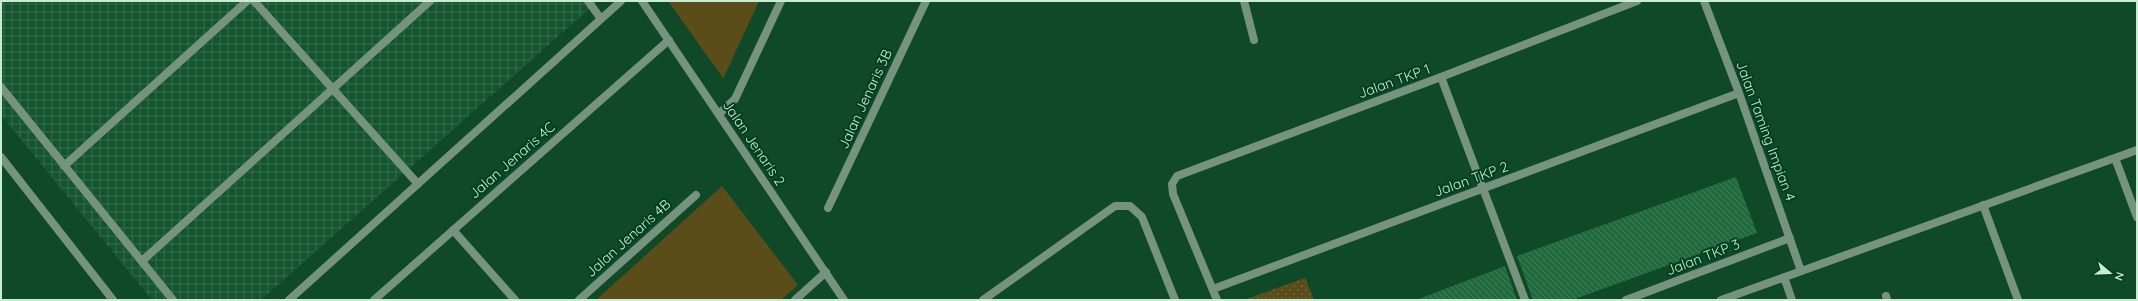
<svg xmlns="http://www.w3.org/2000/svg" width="2138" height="301" viewBox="0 0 2138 301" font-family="Quicksand,sans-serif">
	<defs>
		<pattern id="industrial-grid" width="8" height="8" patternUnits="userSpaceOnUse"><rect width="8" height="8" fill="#14542e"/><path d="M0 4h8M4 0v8" fill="none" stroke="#356d4b"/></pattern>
		<pattern id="grass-dots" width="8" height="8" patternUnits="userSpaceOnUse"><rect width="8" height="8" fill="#5b4d1a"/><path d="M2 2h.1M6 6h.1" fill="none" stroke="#71673a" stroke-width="1.8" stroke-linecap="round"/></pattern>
		<pattern id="building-back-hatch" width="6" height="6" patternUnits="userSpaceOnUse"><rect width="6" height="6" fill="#206a3e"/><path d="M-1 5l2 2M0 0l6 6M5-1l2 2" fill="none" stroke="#3f7f59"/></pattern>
	</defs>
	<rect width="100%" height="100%" fill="#104928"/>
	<!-- industrial -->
	<path fill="url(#industrial-grid)" d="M1 1H598L261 300H152L1 115Z"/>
	<!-- grass -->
	<path fill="url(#grass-dots)" d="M1305 278 1314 300H1244Z"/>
	<!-- park -->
	<path fill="#5b4d1a" d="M668 1H759L723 79V78Z
		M722 186 798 285 781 300H596Z"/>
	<!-- building -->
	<path fill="url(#building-back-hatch)" d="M1736 177 1757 233 1572 300H1533L1517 256Z
		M1505 266 1517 300H1416Z"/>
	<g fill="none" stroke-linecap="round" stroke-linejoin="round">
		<!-- service -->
		<path stroke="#76937e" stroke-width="8" d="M254 1 418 184
			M1244 1 1254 40
			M1441 77 1525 300
			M453 230 515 300"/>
		<!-- minor -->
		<path stroke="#76937e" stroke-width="8" d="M588 1 601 19
			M642 1 844 300
			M1704 1 1739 93 1801 271
			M1 87 173 300
			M719 114 735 99 781 1
			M1 157 113 300
			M2115 158 2137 217
			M64 166 247 1
			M1983 205 2018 300
			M828 208 926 1
			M142 261 430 1
			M1784 277 1792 300
			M1213 289 1739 93
			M1886 296 1887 300
			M289 300 621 1
			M374 300 669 40
			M579 300 696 195
			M795 300 826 272
			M983 300 1115 206H1130L1142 217 1175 300
			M1217 300 1173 194 1172 184 1177 176 1441 77 1637 1
			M1626 300 1790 238
			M1721 300 2137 150"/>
	</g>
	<g text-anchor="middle" stroke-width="4" stroke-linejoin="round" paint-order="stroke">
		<!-- street labels -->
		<g font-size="14" fill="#c9ecd2" stroke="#013f1e">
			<text transform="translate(1394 81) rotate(-20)" y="5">Jalan TKP 1</text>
			<text transform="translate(865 99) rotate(-65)" y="5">Jalan Jenaris 3B</text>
			<text transform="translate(1766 131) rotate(70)" y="5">Jalan Taming Impian 4</text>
			<text transform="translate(754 143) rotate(56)" y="5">Jalan Jenaris 2</text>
			<text transform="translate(512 160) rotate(-41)" y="5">Jalan Jenaris 4C</text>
			<text transform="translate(1471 179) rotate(-20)" y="5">Jalan TKP 2</text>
			<text transform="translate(628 238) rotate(-42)" y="5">Jalan Jenaris 4B</text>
			<text transform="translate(1703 257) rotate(-21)" y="5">Jalan TKP 3</text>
		</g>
	</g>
	<!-- border -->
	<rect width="2138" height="301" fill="none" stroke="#c9ecd2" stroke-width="4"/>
	<!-- north arrow -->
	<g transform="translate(2110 273) rotate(109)" stroke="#013f1e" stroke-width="3" paint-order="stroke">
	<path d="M0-3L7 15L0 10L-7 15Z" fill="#c9ecd2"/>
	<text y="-6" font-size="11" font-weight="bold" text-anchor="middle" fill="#c9ecd2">N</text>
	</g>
</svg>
